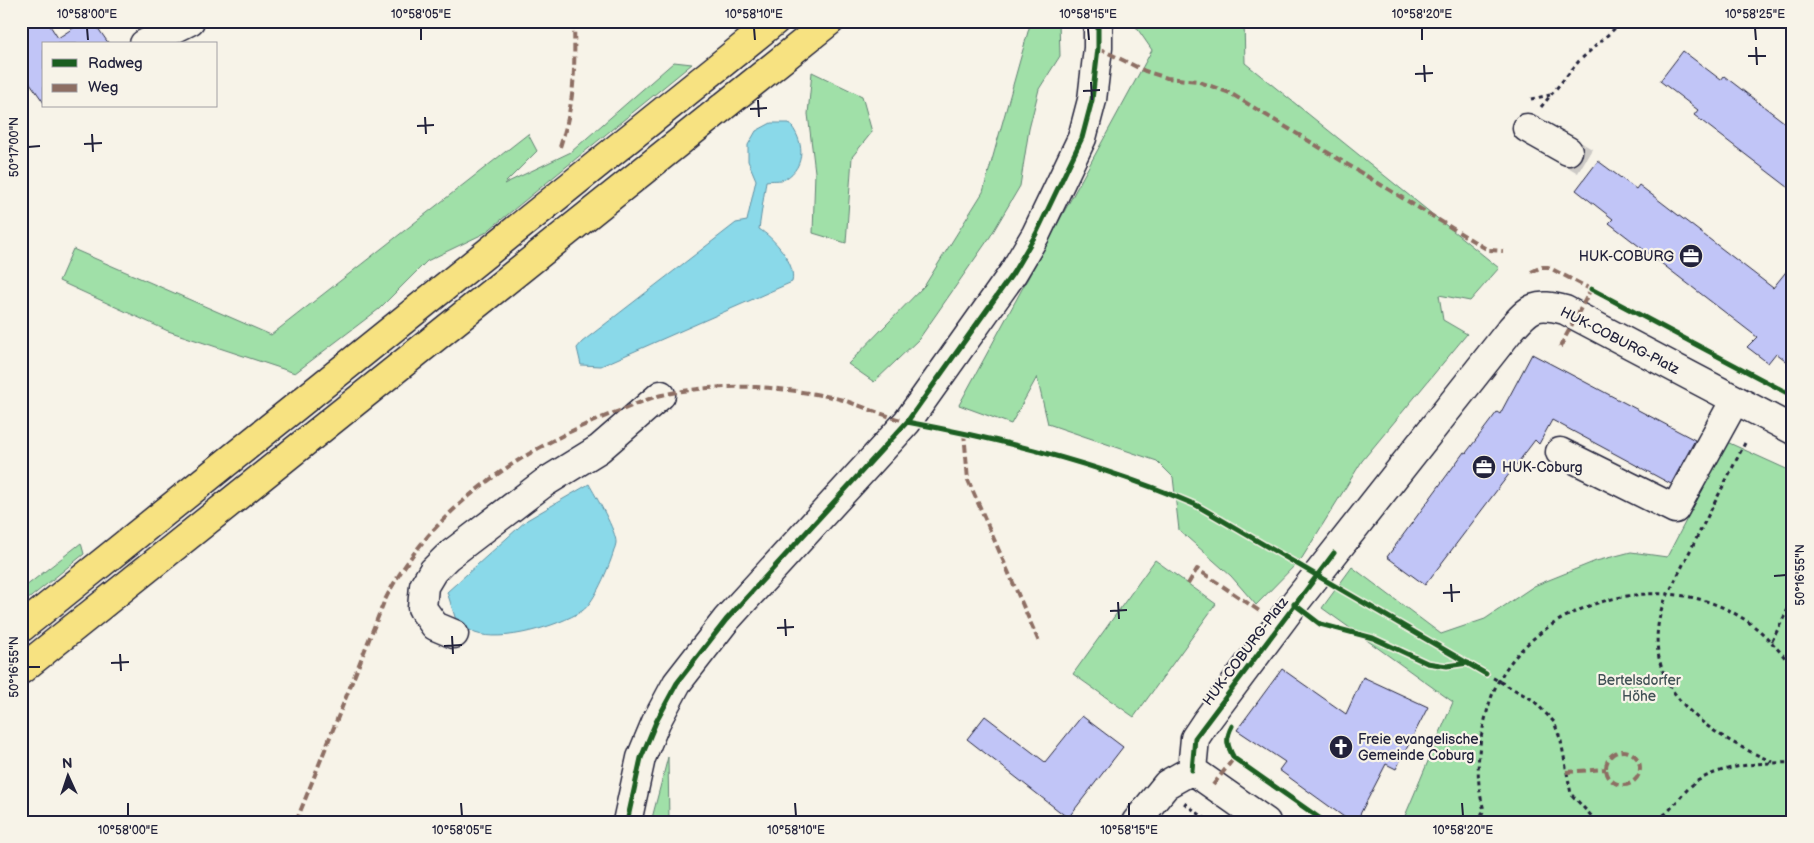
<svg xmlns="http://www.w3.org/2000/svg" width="1814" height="843" viewBox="0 0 1814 843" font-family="'Balsamiq Sans',sans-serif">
	<rect width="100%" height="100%" fill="#f7f3e8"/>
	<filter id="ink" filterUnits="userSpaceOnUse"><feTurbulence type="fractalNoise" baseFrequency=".02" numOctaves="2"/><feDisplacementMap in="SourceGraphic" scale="10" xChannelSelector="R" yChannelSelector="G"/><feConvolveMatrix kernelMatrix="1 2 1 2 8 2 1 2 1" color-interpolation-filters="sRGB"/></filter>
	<g filter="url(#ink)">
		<!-- green -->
		<path fill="#a0e0a8" stroke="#618172" d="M1031 21H1059L1060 56 1039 89 1029 129 1020 186 990 237 919 339 874 382 848 364 925 285 983 192Z
			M1132 21H1244L1245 63 1499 268 1470 301 1439 295 1443 320 1467 334 1362 461 1302 558 1256 605 1231 576 1179 530 1173 477 1157 461 1048 424 1037 377 1011 424 959 405 1152 50Z
			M674 62 692 64 485 233 427 261 379 309 295 373 168 331 59 281 73 249 271 335 528 134 537 151 504 184 571 152Z
			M812 72 862 96 872 132 852 157 846 243 813 233 815 172 808 114Z
			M1727 442 1793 472V822H1412L1405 816 1453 702 1322 608 1352 567 1441 634 1485 619 1534 586 1596 561 1631 552 1667 557Z
			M81 543 84 554 21 605V590Z
			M1155 560 1216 604 1134 717 1073 674Z
			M668 757 669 822H651Z"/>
		<!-- water -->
		<path fill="#8ad9e9" stroke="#6090a3" d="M771 123H789C804 140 807 166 785 179 781 181 771 180 766 181L759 229C773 237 797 264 792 282L601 366 581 365 577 348 582 342 736 223 747 221 756 180 748 161V145L756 131Z
			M589 484C595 495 617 532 616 543 613 558 595 603 582 611 558 626 502 643 475 633 469 630 462 624 456 620L447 592 527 520Z"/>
		<!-- building -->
		<path fill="#c1c5f7" stroke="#22223b" d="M21 21H47L58 38 84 21H93L109 44H44V103L21 70Z
			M1683 51 1721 80 1724 76 1793 129V191L1694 115 1698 110 1660 81Z
			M1598 161 1636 189 1639 185 1773 288 1793 263V366L1776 353 1768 363 1747 347 1757 337 1609 223 1613 219 1576 190Z
			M1532 354 1695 440 1671 484 1552 420 1539 444 1535 440 1425 585 1387 557 1464 452 1466 453 1497 412 1500 414Z
			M1282 669 1346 714 1363 677 1428 707 1396 769 1386 764 1356 822H1351L1279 770 1285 762 1237 730Z
			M985 716 1045 762 1082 716 1123 747 1068 818 967 739Z"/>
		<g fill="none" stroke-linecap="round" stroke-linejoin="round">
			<!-- minor-tunnel -->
			<path stroke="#ccc9c5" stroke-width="28" stroke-dasharray="28 14" stroke-linecap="butt" d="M1568 151 1585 161"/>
			<!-- minor casing -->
			<g stroke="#22223b" stroke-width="31">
				<path id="minor" d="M144 44 190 21
					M1527 128 1568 151
					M1560 452 1675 509 1735 400
					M454 634 435 626 422 608 424 586 433 571 447 557 544 483 599 449 661 395
					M1192 770 1195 738 1205 723 1294 604 1511 329C1530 307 1536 302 1565 310L1793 430
					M1192 770 1266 822
					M627 822 641 758 656 722 677 683 726 620 907 422 1013 273 1036 234 1082 138 1092 100 1098 48V21
					M1136 822 1167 784 1192 770"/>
			</g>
			<!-- highway casing -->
			<g stroke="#22223b" stroke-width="31">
				<path id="highway" d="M21 628 775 21
					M21 670 830 21"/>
			</g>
			<!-- path -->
			<path stroke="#22223b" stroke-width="3" stroke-dasharray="4 4" stroke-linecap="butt" d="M1531 99 1550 95
				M1541 107 1579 61 1623 21
				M1745 443 1663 604C1636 688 1707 734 1773 762
				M1772 641 1793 599
				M1486 674 1533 700 1554 722 1561 741 1571 794 1597 822
				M1184 803 1210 822
				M1477 822 1484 810C1476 783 1477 756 1483 728 1487 712 1490 697 1498 682 1542 601 1661 568 1739 616 1761 629 1777 647 1793 668
				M1604 822H1612
				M1649 822C1671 818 1680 791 1699 780 1726 765 1762 762 1793 763"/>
			<!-- minor -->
			<use href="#minor" stroke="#f7f3e8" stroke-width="28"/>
			<!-- highway -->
			<use href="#highway" stroke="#f7e281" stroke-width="28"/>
			<!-- quiet -->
			<path stroke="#8d6e63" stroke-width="4" stroke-dasharray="8 4" stroke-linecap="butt" d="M1098 48 1145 71 1167 78 1197 81 1230 93 1488 250 1503 251
				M560 147C575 101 575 70 574 21
				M1531 272 1542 267H1548L1594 291
				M1560 347 1591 289
				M964 432 968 480 1039 642
				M1188 584 1197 569 1261 612
				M1606 768a17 17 0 1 1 34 0a17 17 0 1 1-34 0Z
				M1566 772 1606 769
				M1213 785 1234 758
				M296 822 384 602C429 509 525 446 619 411 633 406 648 398 662 395 693 388 725 386 756 387 778 388 822 394 843 400 865 407 888 418 911 422"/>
			<!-- cycleway casing -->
			<g stroke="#f7f3e8" stroke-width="8">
				<path id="cycleway" d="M1591 289 1793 396
					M907 422C1006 440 1103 465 1196 505L1486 674
					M1294 604 1320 624 1373 638 1427 663 1447 666 1468 663
					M1232 726C1225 739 1227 746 1234 758L1325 822
					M1192 770 1195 738 1334 553
					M627 822 641 758 656 722 677 683 726 620 907 422 1013 273 1036 234 1082 138 1092 100 1098 48V21"/>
			</g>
			<!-- cycleway -->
			<use href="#cycleway" stroke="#1b5e20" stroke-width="5"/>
		</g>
	</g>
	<!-- ticks -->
	<path fill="none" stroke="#22223b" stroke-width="2" d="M87 28 88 40M421 28V40M754 28 755 40M1088 28 1089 40M1422 28V40M1755 28 1756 40M1756 47 1757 65M1748 56H1766M1424 65 1425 82M1415 74 1433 73M1091 82 1092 100M1083 91 1100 90M758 100 759 117M750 109 767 108M425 117 426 134M417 126 434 125M92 134 93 152M84 144 102 143M28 147 40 146M1774 576 1786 575M1451 584 1452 602M1443 593 1460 592M1118 602 1119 619M1110 611 1127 610M785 619 786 636M777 628 794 627M452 636 453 654M444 646 462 645M120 654 121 671M111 663 129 662M28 667H40M128 803V816M461 803 462 816M795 803 796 816M1129 803V816M1462 803 1463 816"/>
	<!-- icons -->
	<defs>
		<g id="office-disc" transform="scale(1.25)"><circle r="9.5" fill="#22223b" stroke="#f7f3e8"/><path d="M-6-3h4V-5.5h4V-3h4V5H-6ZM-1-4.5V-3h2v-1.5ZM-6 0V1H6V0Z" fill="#fff"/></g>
		<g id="church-disc" transform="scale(1.25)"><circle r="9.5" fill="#22223b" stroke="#f7f3e8"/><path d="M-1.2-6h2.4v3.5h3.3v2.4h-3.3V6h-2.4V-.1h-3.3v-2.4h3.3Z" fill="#fff"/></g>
	</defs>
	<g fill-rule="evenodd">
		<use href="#office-disc" x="1691" y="256"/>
		<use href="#office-disc" x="1484" y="467"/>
		<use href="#church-disc" x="1341" y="747"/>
	</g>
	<g text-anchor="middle" stroke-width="4.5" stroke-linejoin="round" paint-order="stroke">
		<!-- poi labels -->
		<g font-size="14" fill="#22223b" stroke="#f7f3e8" text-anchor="start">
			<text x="1674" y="261" text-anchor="end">HUK-COBURG</text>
			<text x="1502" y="472">HUK-Coburg</text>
			<text x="1358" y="744">Freie evangelische<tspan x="1358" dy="16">Gemeinde Coburg</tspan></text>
		</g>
		<!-- street labels -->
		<g font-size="14" fill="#22223b" stroke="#f7f3e8">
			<text transform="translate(1620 340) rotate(27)" y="5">HUK-COBURG-Platz</text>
			<text transform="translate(1245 651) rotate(-53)" y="5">HUK-COBURG-Platz</text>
		</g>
		<!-- park labels -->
		<g font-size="14" fill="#425256" stroke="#f7f3e8">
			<text x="1639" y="685">Bertelsdorfer<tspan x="1639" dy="16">Höhe</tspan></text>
		</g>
	</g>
	<!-- margin -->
	<rect width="1814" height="843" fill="none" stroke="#f7f3e8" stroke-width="55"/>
	<!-- legend -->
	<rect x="42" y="42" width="175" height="65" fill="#f7f3e8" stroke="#a29fa3"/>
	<rect x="52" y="59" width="25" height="8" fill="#1b5e20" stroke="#a29fa3"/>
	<text x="88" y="68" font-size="15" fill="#22223b">Radweg</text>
	<rect x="52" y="84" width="25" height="8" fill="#8d6e63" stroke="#a29fa3"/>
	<text x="88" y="92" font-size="15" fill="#22223b">Weg</text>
	<!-- north arrow -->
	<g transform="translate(68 776) rotate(357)" stroke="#f7f3e8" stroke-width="4" paint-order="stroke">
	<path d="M0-4L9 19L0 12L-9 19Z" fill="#22223b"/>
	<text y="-8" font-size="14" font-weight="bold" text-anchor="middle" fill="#22223b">N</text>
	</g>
	<rect x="28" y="28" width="1758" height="788" fill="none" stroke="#22223b" stroke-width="2"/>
	<g font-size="12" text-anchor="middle" fill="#22223b">
		<text x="87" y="18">10°58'00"E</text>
		<text x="421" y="18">10°58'05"E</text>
		<text x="754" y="18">10°58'10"E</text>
		<text x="1088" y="18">10°58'15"E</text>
		<text x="1422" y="18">10°58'20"E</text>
		<text x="1755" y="18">10°58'25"E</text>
		<text transform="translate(14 147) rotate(-90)" y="4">50°17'00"N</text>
		<text transform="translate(1800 575) rotate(-90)" y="4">50°16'55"N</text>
		<text transform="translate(14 667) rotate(-90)" y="4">50°16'55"N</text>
		<text x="128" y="834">10°58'00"E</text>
		<text x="462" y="834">10°58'05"E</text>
		<text x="796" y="834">10°58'10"E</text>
		<text x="1129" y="834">10°58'15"E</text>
		<text x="1463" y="834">10°58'20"E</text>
	</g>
</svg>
